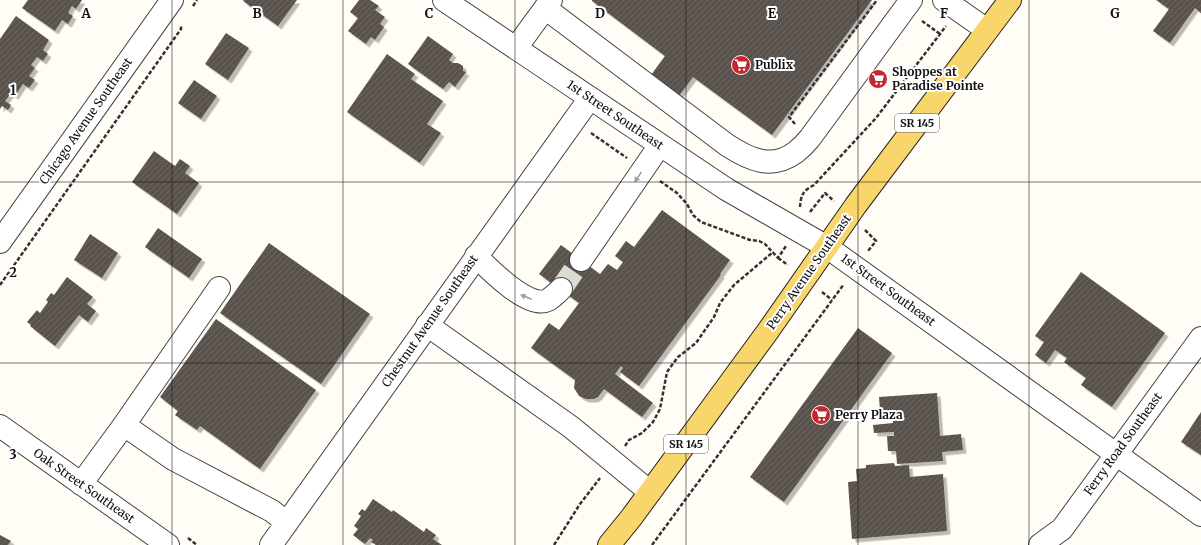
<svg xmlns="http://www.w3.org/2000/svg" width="1201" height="545" viewBox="0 0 1201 545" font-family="Merriweather,serif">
	<defs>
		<pattern id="building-hatch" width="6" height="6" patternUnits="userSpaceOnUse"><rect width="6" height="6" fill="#5a524d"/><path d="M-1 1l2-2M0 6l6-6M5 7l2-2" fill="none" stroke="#6d6662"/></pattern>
		<filter id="shadow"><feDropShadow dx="3.5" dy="3.5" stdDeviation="0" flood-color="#0004"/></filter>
	</defs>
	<rect width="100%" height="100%" fill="#fffdf5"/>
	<!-- building -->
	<path fill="url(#building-hatch)" filter="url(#shadow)" d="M28 0H82L76 9 72 6 68 13 73 16 68 24 62 20 55 31 22 8Z
		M244 0H297L278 26 243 1Z
		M359 0H370L379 6 375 10 385 17 380 24 384 27 375 40 371 37 366 44 348 31 358 18 350 12Z
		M592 0H872L772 135 693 77 679 96 651 75 665 56 592 1Z
		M1156 0H1201V13L1195 8 1170 43 1153 31 1169 9Z
		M16 16 49 40 43 50 48 54 43 61 37 57 31 65 35 68 29 76 35 80 29 88 23 84 15 96 11 93 5 101 11 105 8 110 2 106 0 109V39Z
		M226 33 249 48 228 80 205 64Z
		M428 36 453 54 449 60 453 63H458L463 66V71L466 72 455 87 449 82 443 89 408 64Z
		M387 54 415 74 411 79 443 101 427 124 441 133 420 163 347 112Z
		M194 80 217 96 201 119 178 103Z
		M154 151 175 166 180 159 190 166 185 173 199 183 177 214 132 182Z
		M662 210 730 260 720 274 721 275 639 386 620 372 623 368 621 366 615 374 653 403 642 417 604 389 598 397 594 399H586L579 396 574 388 575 380 531 348 549 323 559 330 579 303 539 274 561 245 600 274 608 264 617 270 623 262 615 256 626 241 634 247Z
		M158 228 202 259 189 278 145 247Z
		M90 234 118 253 102 278 74 260Z
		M269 243 370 314 321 384 220 313Z
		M1081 272 1165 333 1112 407 1081 385 1086 378 1064 362 1067 358 1055 350 1046 363 1035 355 1044 342 1035 336Z
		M67 277 93 297 87 304 96 311 88 322 79 315 55 346 30 326 31 325 27 322 37 310 40 313 48 302 46 300 51 293 54 295Z
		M216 319 316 390 260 469 200 426 197 430 175 415 178 411 160 397Z
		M858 328 892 353 784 502 750 477Z
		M937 393 940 436 961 434 963 450 942 452 943 461 897 464 896 451H888L887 436H894V432L874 433 873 425 893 423 892 410 880 411 879 397Z
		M1201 412V455L1181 442Z
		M894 463 895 466 909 465 910 477 943 474 947 531 852 539 848 482 857 481 856 469 866 468V465Z
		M373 499 392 512 393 510 424 532 426 528 436 535 433 539 442 545H376L371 542 373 540 370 538 365 544 353 535 358 529 354 526 361 516 358 514 362 509 365 511Z
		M0 535 11 541 8 545H0Z"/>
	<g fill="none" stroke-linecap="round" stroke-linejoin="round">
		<!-- minor-tunnel -->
		<path stroke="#dbdad3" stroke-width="22" stroke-dasharray="22 11" stroke-linecap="butt" d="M561 289 581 260"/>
		<!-- minor casing -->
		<g stroke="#444" stroke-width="24">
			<path id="minor" d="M444 0 726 189 827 247 1201 515
				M944 0 987 30
				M545 8 727 145C750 160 772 170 796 152 801 148 806 143 810 138L911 0
				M516 48 551 0
				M0 242 172 0
				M476 256C489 269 529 310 548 300 553 297 557 293 561 289
				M581 260 660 145
				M427 325 571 427 650 492
				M124 425 219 288
				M0 426 168 545
				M81 484 124 425 173 459 272 511 287 523
				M271 545 590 98
				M1040 545 1062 529 1201 338"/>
		</g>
		<!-- major casing -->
		<g stroke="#222" stroke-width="24">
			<path id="major" d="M609 545 631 518 768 331 856 205 1010 0"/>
		</g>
		<!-- path -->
		<path stroke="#333" stroke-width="2.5" stroke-dasharray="4 2" stroke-linecap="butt" d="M193 6 197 0
			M922 21 940 34
			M795 124 789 117 877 0
			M591 133 627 158
			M660 181 677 193 687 204 693 215 701 222 750 240 759 241 765 244 778 258 786 246
			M800 207C801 194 803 191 814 185L876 118 946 26
			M810 212 825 193 834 201
			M865 230 876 241 868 251
			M778 258 788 265
			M0 285 181 29V25
			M822 292 832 300
			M625 446 629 440 642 433 653 422 660 409 667 372 672 365 678 357 696 343 714 317 720 303 734 285 773 252
			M188 538 197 545
			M554 545 580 504 600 478
			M652 545 844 284"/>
		<!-- minor -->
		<use href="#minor" stroke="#fff" stroke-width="22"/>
		<!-- major -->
		<use href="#major" stroke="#f9d66b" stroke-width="22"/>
	</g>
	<!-- one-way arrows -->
	<defs><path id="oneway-solid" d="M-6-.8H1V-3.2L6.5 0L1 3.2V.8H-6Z"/></defs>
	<g fill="#a0a0a0">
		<use href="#oneway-solid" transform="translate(638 177) rotate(124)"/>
		<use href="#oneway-solid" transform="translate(526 297) rotate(-157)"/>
	</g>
	<!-- grid -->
	<path fill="none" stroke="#111" stroke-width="1" stroke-opacity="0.55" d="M172 0V545M343 0V545M515 0V545M686 0V545M858 0V545M1029 0V545M0 182H1201M0 363H1201"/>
	<!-- icons -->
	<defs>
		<g id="supermarket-disc" transform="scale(1)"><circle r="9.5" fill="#c4262e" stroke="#fff"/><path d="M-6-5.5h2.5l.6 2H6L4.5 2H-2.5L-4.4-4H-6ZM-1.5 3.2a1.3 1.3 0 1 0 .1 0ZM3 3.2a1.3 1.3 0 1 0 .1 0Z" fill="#fff"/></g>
	</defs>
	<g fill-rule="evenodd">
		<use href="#supermarket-disc" x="741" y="65"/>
		<use href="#supermarket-disc" x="878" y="79"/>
		<use href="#supermarket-disc" x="821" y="415"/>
	</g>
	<g text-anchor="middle" stroke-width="4" stroke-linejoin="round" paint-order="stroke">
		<!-- shield labels -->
		<g fill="#fff" stroke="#585858" stroke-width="1">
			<rect x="895" y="114" width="44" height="18" rx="3"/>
			<rect x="664" y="435" width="44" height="18" rx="3"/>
		</g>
		<g font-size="11" font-weight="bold" fill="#111">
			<text x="917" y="127">SR 145</text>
			<text x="686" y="448">SR 145</text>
		</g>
		<!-- poi labels -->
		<g font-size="12" font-weight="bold" fill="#111" stroke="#fff" text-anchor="start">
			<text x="755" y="69">Publix</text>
			<text x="892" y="76">Shoppes at<tspan x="892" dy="14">Paradise Pointe</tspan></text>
			<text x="835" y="419">Perry Plaza</text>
		</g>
		<!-- street labels -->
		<g font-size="12" fill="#111" stroke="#fff">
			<text transform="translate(615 115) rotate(34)" y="4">1st Street Southeast</text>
			<text transform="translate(86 121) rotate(-55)" y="4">Chicago Avenue Southeast</text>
			<text transform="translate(809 272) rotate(-55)" y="4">Perry Avenue Southeast</text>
			<text transform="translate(888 290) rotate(36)" y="4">1st Street Southeast</text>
			<text transform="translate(430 321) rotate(-55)" y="4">Chestnut Avenue Southeast</text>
			<text transform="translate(1123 444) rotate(-54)" y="4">Ferry Road Southeast</text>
			<text transform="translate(84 486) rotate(35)" y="4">Oak Street Southeast</text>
		</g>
	</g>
	<g font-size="13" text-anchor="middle" font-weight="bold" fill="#111" stroke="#fff" stroke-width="4" stroke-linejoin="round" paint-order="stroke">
		<text x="86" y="18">A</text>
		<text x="257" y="18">B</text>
		<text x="429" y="18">C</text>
		<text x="600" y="18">D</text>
		<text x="772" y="18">E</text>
		<text x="944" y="18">F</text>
		<text x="1115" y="18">G</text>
		<text x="13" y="95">1</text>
		<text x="13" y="277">2</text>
		<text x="13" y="459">3</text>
	</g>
</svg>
